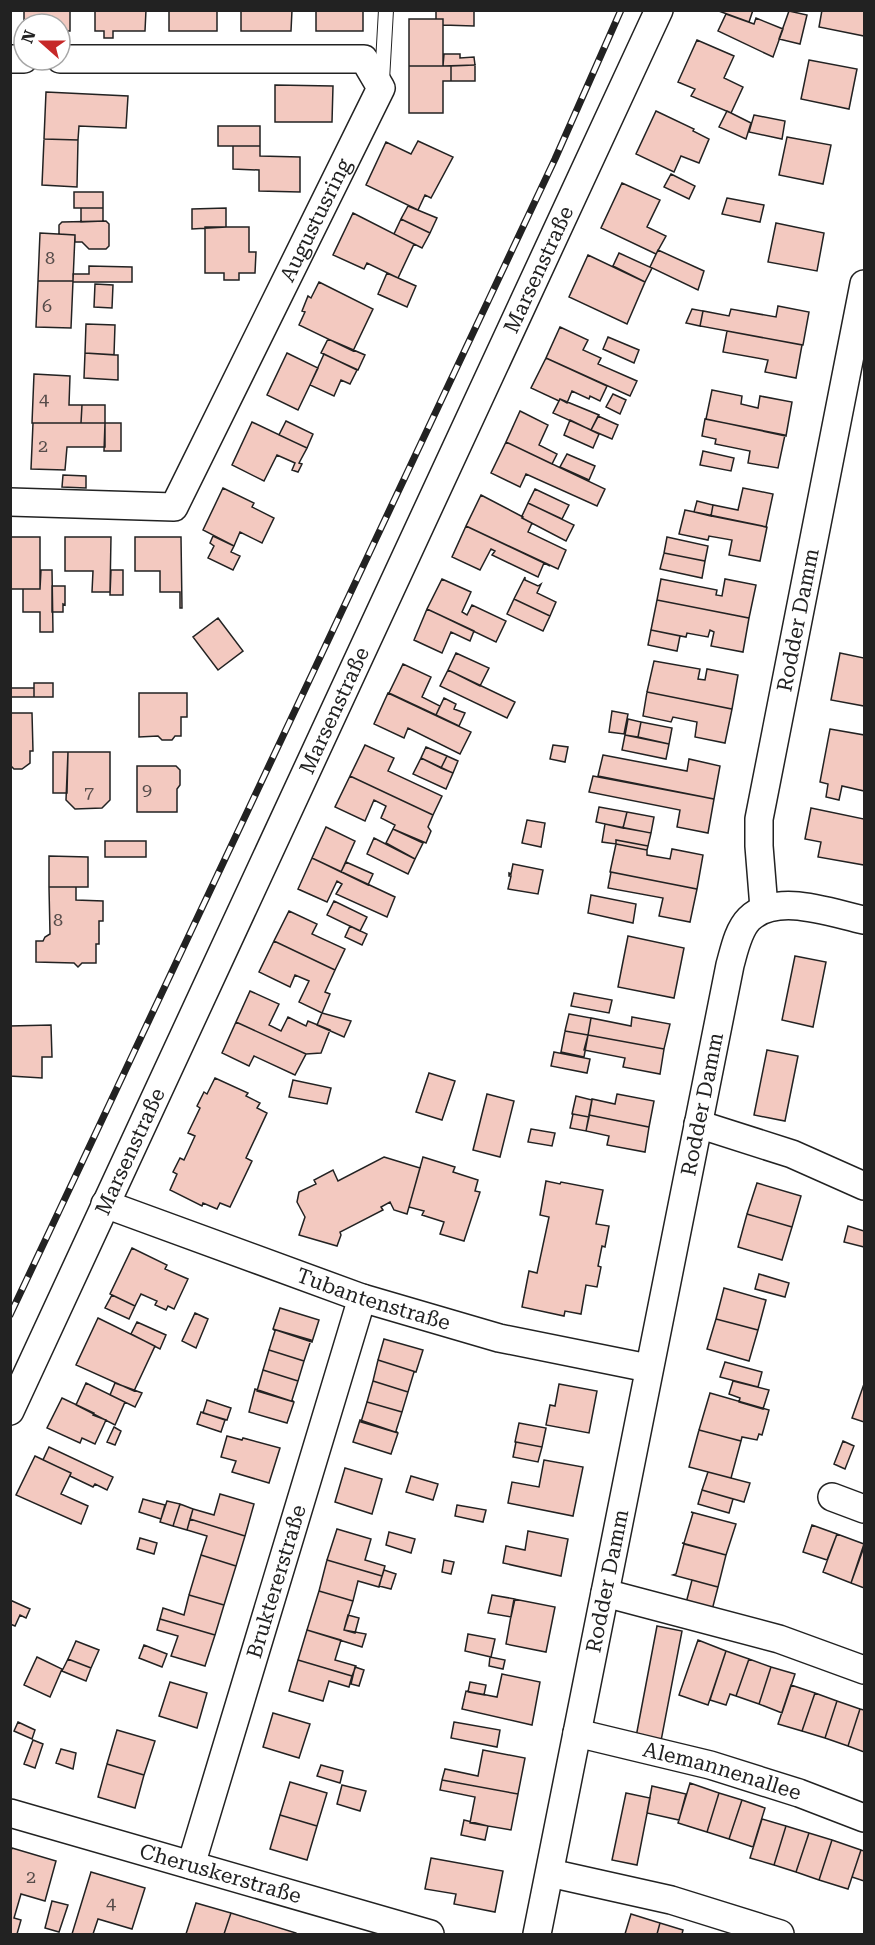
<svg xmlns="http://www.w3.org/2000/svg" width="875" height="1945" viewBox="0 0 875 1945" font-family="'Roboto Serif',serif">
	<rect width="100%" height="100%" fill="#fff"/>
	<!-- building -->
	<path fill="#f3c9c0" stroke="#222" stroke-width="1.5" d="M24 10H70V31H60V24H24Z
		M95 10H146L145 31H113V38H104V31H95Z
		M169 10H217V31H169Z
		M241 10H292L291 31H241Z
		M316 10H363V31H316Z
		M436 10H474V26L443 25V19H436Z
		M716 10H753L749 22Z
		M822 10H864V36L819 27Z
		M789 11 807 15 800 44 779 39Z
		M726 14 754 24 756 18 783 29 773 57 718 31Z
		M409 19H443V66H409Z
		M697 40 734 56 724 78 743 87 731 113 691 96 695 89 678 82Z
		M444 54H460V58L474 57 475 65 443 66Z
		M809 60 857 69 849 109 801 99Z
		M475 65V81H451V66Z
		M409 66H451V81H443V113H409Z
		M275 85 333 86 332 122H275Z
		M46 92 128 96 126 128 79 126 78 140 44 139Z
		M656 111 694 129 693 131 709 139 699 163 681 156 674 172 636 154Z
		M727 111 751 123 746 139 719 127Z
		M754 115 785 121 782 139 749 132Z
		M218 126H260V146H218Z
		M787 137 831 145 823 184 779 175Z
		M44 139 78 140 77 187 42 185Z
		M418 141 453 157 431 198 425 195 418 210 366 185 386 142 411 154Z
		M233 146H260V156L300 157V192L259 191V170L233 169Z
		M671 174 695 186 689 199 664 187Z
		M622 183 660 200 647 227 666 236 656 254 601 228Z
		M74 192H103V208H74Z
		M727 198 764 205 760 222 722 214Z
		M408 206 437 218 430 233 401 219Z
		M81 208H103V221L81 222Z
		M226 208V227L192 229V209Z
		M353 213 414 244 398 278 367 263 364 269 333 255Z
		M401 219 430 233 422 248 394 234Z
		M106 221 109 224V246L106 249H89L82 242H75V235L59 234V225L62 222Z
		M776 223 824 233 817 271 768 262Z
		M205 227H249V252H256L255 273H239V280H224V273H205Z
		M40 233 75 235 73 281H38Z
		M658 250 704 271 698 290 650 267Z
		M619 253 652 268 645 282 613 266Z
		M588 255 645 282 627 324 569 297Z
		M89 266 132 267V282H73V274H89Z
		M387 273 416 286 407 307 378 294Z
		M38 281H73L71 328 36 327Z
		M319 282 373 309 353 351 299 325 305 312 302 311 308 296 311 298Z
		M95 284 113 285 112 308 94 307Z
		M778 306 809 312 803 345 700 326 703 311 729 316 731 309 776 317Z
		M692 309 703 311 700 326 686 323Z
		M86 324 115 325 114 355 85 353Z
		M560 327 588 340 583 350 601 358 598 364 637 381 630 396 546 358Z
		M727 331 802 345 796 378 765 372 768 360 723 352Z
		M608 337 639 350 634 363 603 349Z
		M328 339 365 355 358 370 321 353Z
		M85 353 118 355V380L84 378Z
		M287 353 318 368 298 410 267 395Z
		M324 354 357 370 350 384 341 380 334 396 310 385Z
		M546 358 607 386 600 401 590 396 589 399 572 391 567 403 560 399 559 401 531 388Z
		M34 374 70 376 69 405H82L81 423H32Z
		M712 390 742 396 741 404 758 408 760 396 792 402 786 436 706 419Z
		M613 394 626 400 620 414 606 407Z
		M560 399 599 415 591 430 553 413Z
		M82 405H105V423H81Z
		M520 411 548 425 539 445 557 454 552 464 506 442Z
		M598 416 618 425 612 439 591 430Z
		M705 419 785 435 778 468 748 463 750 451 715 444 716 439 702 436Z
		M570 420 599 434 593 448 564 435Z
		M286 421 313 434 307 448 279 435Z
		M252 422 307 448 299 463 302 464 298 472 292 470 295 463 277 455 264 481 232 465Z
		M33 423H105V447H67L65 470 31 469Z
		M105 423H121V451H104Z
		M506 442 605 489 597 506 526 474 520 487 491 473Z
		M703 451 734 458 731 471 700 465Z
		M567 454 595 466 589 480 560 467Z
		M63 475 86 476V488L62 487Z
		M223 488 254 503 252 507 274 518 262 543 240 532 234 546 203 530Z
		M743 488 773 494 766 527 711 516 713 505 738 510Z
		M535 489 569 505 562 519 528 503Z
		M481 495 523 517 522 518 532 523 528 532 566 550 558 569 466 526Z
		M697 501 713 505 711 516 694 512Z
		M528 503 574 525 566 541 522 518V516Z
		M685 510 767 527 760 561 729 555 732 540 709 536 708 540 679 534Z
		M466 526 544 563 550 566 544 563 538 577 492 555 495 551 491 549 480 570 452 557Z
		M213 536 234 546 231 552 240 556 233 570 208 558 214 546 210 543Z
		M10 537H40V589H10Z
		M65 537H111L110 592H92L93 571H65Z
		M135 537H181L182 608H180V592H160V571H135Z
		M667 537 708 546 705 561 664 553Z
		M664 553 705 561 702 578 660 569Z
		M41 570H52L53 632H40V612H23V589H40Z
		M111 570H123V595H110Z
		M525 577V580L538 586 541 584 537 593 556 602 550 616 514 599Z
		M442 579 471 592 462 612 467 615 472 605 506 621 496 642 427 609Z
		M661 579 717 590 716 595 722 596 725 579 756 585 749 618 657 600Z
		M52 586H65V605L63 604V612H52Z
		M514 599 550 616 543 631 507 614Z
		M657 600 749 618 743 652 711 646 714 632 710 630 708 637 687 633 686 637 651 630Z
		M427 609 474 631 470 641 451 632 442 653 414 640Z
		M218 618 243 651 218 670 193 637Z
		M651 630 680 636 677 651 648 645Z
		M456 653 489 668 480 686 448 670Z
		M840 653 864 658V706L831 700Z
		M654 661 700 669 698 679 705 680 707 669 738 675 732 709 647 692Z
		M403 664 431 677 422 697 440 706 436 715 389 693Z
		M448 670 515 702 507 718 440 686Z
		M34 683H53V697H34Z
		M10 688H34V697H10Z
		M647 692 732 709 725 743 695 737 697 722 673 717 671 722 643 716Z
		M139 693H187V717H181V736H175L172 740H162L158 736 139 737Z
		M388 693 471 732 460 754 408 728 404 738 374 724Z
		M444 698 456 704 454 709 465 713 459 726 436 715Z
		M612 711 628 714 624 734 609 732Z
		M10 713H32L33 751H30V763L22 769H14L10 765Z
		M628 719 641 722 638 737 625 735Z
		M641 722 672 728 669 744 638 737Z
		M830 729 864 735V791L842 786 839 800 826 797 828 784 820 782Z
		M625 735 669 744 666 759 622 750Z
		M365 745 394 758 388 771 442 796 433 815 350 776Z
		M553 745 568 747 565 762 550 759Z
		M426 747 447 756 441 768 421 758Z
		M53 752H68L67 793H53Z
		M68 752H110V800L102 808 75 809 66 800Z
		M603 755 687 771 689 759 720 766 714 799 598 776Z
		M447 756 458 761 453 773 441 768Z
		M421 758 453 773 446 789 413 774Z
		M137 766H176L180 770V785L177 789V812H137Z
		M350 776 433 815 428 827 431 831 426 843 393 829 395 825 381 818 386 806 374 800 365 821 335 807Z
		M593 776 714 799 708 833 677 827 680 810 589 792Z
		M599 807 627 812 623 828 596 822Z
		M811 808 864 819V865L818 857 821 842 805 839Z
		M627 812 654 817 651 833 623 828Z
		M527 820 545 823 541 847 522 843Z
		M605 824 651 833 648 846 616 840V844L602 842Z
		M326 827 355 841 341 872 312 858Z
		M393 829 423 843 415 859 386 843Z
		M374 838 415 859 408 874 367 854Z
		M616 840 648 846 647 850 616 844Z
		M105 841H146V857H105Z
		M616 844 647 850V855L670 859 672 849 703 855 697 889 610 872Z
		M49 856 88 857V887H49Z
		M312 858 395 897 387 917 336 894 342 884 337 881 327 902 298 889Z
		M346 862 373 874 368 885 341 872Z
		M513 864 543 870 538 894 508 889 511 876H509V873L511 874Z
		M611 872 697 889 690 922 659 916 663 898 608 888Z
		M49 887H76V900L103 901V921H99V944H96V963H82L78 967 74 963 36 962V941H43L45 937 50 934Z
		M591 895 636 904 633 923 588 913Z
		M334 901 367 917 360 931 327 915Z
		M289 911 317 924 312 934 345 949 335 970 274 941Z
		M350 926 367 934 362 945 345 937Z
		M628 936 684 948 674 998 618 987Z
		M274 941 335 970 325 992 330 994 322 1013 299 1002 309 981 295 975 290 987 259 972Z
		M795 956 826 962 813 1027 782 1020Z
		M250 991 279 1004 269 1025 281 1031 288 1017 306 1026 308 1021 330 1030 321 1053 306 1054 236 1022Z
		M574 993 612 1000 609 1013 571 1006Z
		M322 1013 351 1021 344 1037 317 1025Z
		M569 1014 591 1018 588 1035 565 1031Z
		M632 1017 670 1024 664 1049 588 1035 591 1018 631 1026Z
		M236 1022 306 1054 295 1075 254 1056 249 1066 222 1053Z
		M51 1025 52 1057H42V1078L10 1076V1026Z
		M565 1031 588 1035 584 1057 561 1052Z
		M588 1035 664 1049 660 1074 623 1067 625 1058 584 1050Z
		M767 1050 798 1056 785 1121 754 1115Z
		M554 1052 590 1059 587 1073 551 1066Z
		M429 1073 455 1081 442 1120 416 1112Z
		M215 1078 248 1093 246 1096 260 1103 257 1108 267 1113 246 1158 252 1161 230 1207 220 1203 217 1209 203 1203 202 1206 170 1190 177 1174 173 1172 180 1158 184 1160 195 1136 188 1133 200 1108 197 1106 204 1092 207 1094Z
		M293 1080 331 1088 327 1104 289 1097Z
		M487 1094 514 1101 500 1157 473 1150Z
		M617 1094 654 1101 649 1127 589 1115 592 1099 615 1104Z
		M576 1096 592 1100 589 1117 572 1114Z
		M573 1114 589 1117 586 1131 570 1128Z
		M589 1115 649 1127 645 1152 607 1145 609 1136 586 1131Z
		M531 1129 555 1133 552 1146 528 1142Z
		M384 1157 420 1168 407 1214 394 1210 390 1202 381 1207 383 1210 340 1232 341 1235 337 1246 299 1235 305 1217 297 1202 299 1192 316 1184 314 1180 333 1170 338 1181Z
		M423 1157 455 1167 453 1172 478 1180 475 1191 480 1192 464 1241 440 1234 444 1222 422 1215 424 1211 409 1207Z
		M546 1181 560 1184 561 1182 603 1190 596 1224 609 1226 605 1247 602 1246 598 1266 601 1267 597 1287 586 1285 581 1314 565 1311 564 1316 522 1307 529 1271 537 1273 549 1217 540 1215Z
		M757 1183 801 1196 792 1227 747 1214Z
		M747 1214 792 1227 782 1260 738 1247Z
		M848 1226 864 1231V1247L844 1242Z
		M132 1248 167 1265 165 1269 188 1279 174 1309 168 1306 166 1310 155 1305 157 1301 141 1294 135 1306 110 1294Z
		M759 1274 789 1283 785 1297 755 1289Z
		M724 1288 766 1300 758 1330 716 1319Z
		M112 1295 135 1306 129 1319 105 1308Z
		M280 1308 319 1320 312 1342 273 1329Z
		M195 1313 208 1319 196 1348 182 1341Z
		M98 1318 155 1346 134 1391 76 1365Z
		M716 1319 758 1330 749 1361 707 1349Z
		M137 1322 166 1335 160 1349 131 1334Z
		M273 1329 311 1340 304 1361 269 1350 275 1331Z
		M384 1339 423 1350 416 1372 378 1360Z
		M269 1350 304 1361 298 1381 263 1370Z
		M378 1360 416 1372H414L408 1392 373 1381Z
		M725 1362 762 1372 758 1387 720 1377Z
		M263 1370 298 1381 292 1400 294 1402 257 1391Z
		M373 1381 408 1392 402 1412 367 1402Z
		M733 1381 769 1390 763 1409 739 1402 740 1398 729 1394Z
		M86 1383 125 1402 115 1425 76 1405Z
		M115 1383 142 1393 135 1407 110 1395Z
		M559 1384 597 1391 589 1433 546 1425 550 1405 555 1406Z
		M864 1384V1422L852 1418Z
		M255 1389 294 1402 287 1423 249 1412Z
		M710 1393 769 1410 762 1435 759 1434 757 1440 742 1437 741 1441 699 1430Z
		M62 1398 94 1413 93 1415 106 1420 95 1444 82 1438 80 1443 47 1428Z
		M207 1400 231 1408 227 1420 203 1413Z
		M367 1402 402 1412 396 1431 398 1433 361 1422Z
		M201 1412 225 1420 221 1432 197 1424Z
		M360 1420 398 1433 391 1454 353 1442Z
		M519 1423 546 1428 542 1447 515 1442Z
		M114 1427 121 1431 115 1445 107 1442Z
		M699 1430 741 1441 731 1478 689 1467Z
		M227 1436 242 1440 243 1438 280 1448 269 1483 232 1472 236 1461 221 1457Z
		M843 1441 854 1446 845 1469 834 1464Z
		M516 1442 542 1447 538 1462 513 1457Z
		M49 1447 113 1477 107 1490 95 1484 93 1487 70 1476 71 1473 43 1460Z
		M35 1456 71 1473 61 1494 88 1506 81 1524 16 1495Z
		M544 1460 583 1467 573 1516 508 1503 512 1482 539 1487Z
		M345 1468 382 1479 372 1514 335 1502Z
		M708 1472 750 1483 744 1502 702 1490Z
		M411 1476 438 1484 433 1500 406 1492Z
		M702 1490 733 1499 729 1513 698 1504Z
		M220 1494 254 1504 245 1536 190 1519 193 1509 214 1515Z
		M143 1499 165 1505 161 1519 139 1512Z
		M167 1501 180 1504 173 1526 160 1522Z
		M180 1504 193 1509 187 1530 173 1526Z
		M457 1505 486 1510 483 1522 455 1516Z
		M691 1512 736 1524 726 1555 682 1543H684L693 1513Z
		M190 1519 245 1536 236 1566 201 1555 207 1536 187 1530Z
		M812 1525 837 1534 827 1560 803 1552Z
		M337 1529 371 1539 365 1560 385 1566 382 1576 327 1560Z
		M528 1531 568 1539 561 1576 503 1563 506 1546 525 1550Z
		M389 1532 415 1539 411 1553 386 1545Z
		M837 1534 864 1544 851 1583 823 1572Z
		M140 1538 157 1543 154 1554 137 1549Z
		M684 1544 726 1555 718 1587 673 1575 676 1574Z
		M864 1547V1588L851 1583Z
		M201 1555 236 1566 224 1605 189 1595Z
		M327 1560 382 1576 379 1587 358 1581 353 1601 319 1591Z
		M444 1560 454 1562 451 1574 442 1572Z
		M384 1570 396 1574 391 1589 379 1586Z
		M692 1580 718 1587 712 1610 686 1603Z
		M319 1591 353 1601 344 1630 366 1634 362 1647 307 1630Z
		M189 1595 224 1605 215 1635 160 1619 163 1608 184 1615Z
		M492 1595 515 1599 511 1617 488 1613Z
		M514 1599 555 1607 546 1652 506 1644Z
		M10 1600 30 1609 26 1618 20 1615 15 1626 10 1624Z
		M348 1615 359 1618 355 1633 344 1630Z
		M160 1619 215 1635 205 1666 171 1656 178 1636 157 1630Z
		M657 1626 682 1631 661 1741 636 1737Z
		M307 1630 341 1640 335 1660 356 1666 352 1676 298 1660Z
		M468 1634 495 1639 491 1657 465 1651Z
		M698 1640 726 1651 708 1705 679 1695Z
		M76 1641 99 1650 91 1668 68 1659Z
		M144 1645 167 1654 162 1667 139 1658Z
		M726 1651 749 1659 736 1696 730 1694 726 1705 710 1700Z
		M37 1657 62 1669 50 1697 24 1685Z
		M490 1657 505 1660 503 1669 489 1666Z
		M68 1659 91 1668 86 1681 62 1671Z
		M749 1659 771 1667 759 1704 736 1696Z
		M298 1660 352 1676 349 1687 329 1681 323 1701 289 1691Z
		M355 1667 364 1670 359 1686 351 1684Z
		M771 1667 795 1674 782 1713 759 1704Z
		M502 1674 540 1682 532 1725 462 1709 466 1691 497 1697Z
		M170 1682 207 1693 197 1728 159 1716Z
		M470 1682 486 1685 484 1695 468 1692Z
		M791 1685 815 1693 802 1731 778 1724Z
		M815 1693 837 1701 825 1738 802 1731Z
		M837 1701 860 1709 848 1746 825 1738Z
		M860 1709 864 1710V1752L848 1746Z
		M273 1713 310 1724 299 1758 263 1747Z
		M18 1722 35 1730 32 1739 14 1731Z
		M454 1722 500 1730 497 1747 451 1738Z
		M117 1730 155 1741 144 1775 107 1764Z
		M33 1740 43 1744 35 1768 24 1764Z
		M61 1749 76 1753 73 1769 56 1763Z
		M483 1750 525 1758 518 1794 442 1780 445 1769 478 1776Z
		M107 1764 144 1775 135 1808 98 1797Z
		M321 1765 343 1771 340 1783 317 1776Z
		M442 1780 518 1794 511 1830 470 1823 475 1797 440 1790Z
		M290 1782 327 1793 317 1826 280 1815Z
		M690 1783 719 1793 707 1832 678 1823Z
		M342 1785 366 1791 360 1811 337 1804Z
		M652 1786 686 1794 679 1820 647 1813Z
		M626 1793 650 1798 637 1865 612 1860Z
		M719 1793 742 1800 729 1839 707 1832Z
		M742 1800 765 1808 753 1847 729 1839Z
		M280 1815 317 1826 307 1860 270 1849Z
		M762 1819 786 1826 774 1865 750 1858Z
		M464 1820 488 1826 485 1840 461 1835Z
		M786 1826 809 1833 796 1872 774 1865Z
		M809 1833 832 1840 819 1880 796 1872Z
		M832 1840 861 1850 848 1889 819 1880Z
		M12 1848 56 1861 45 1901 21 1894 14 1918 21 1920 17 1934H10V1854Z
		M861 1850 864 1851V1881L852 1877Z
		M431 1858 503 1871 495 1912 454 1904 456 1894 425 1889Z
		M91 1872 145 1888 132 1929 98 1919 93 1934H72Z
		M52 1901 68 1905 59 1932 45 1928Z
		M196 1903 231 1913 224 1934H186Z
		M231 1913 296 1933V1934H224Z
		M631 1914 660 1923 657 1934H625Z
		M660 1923 683 1930 682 1934H657Z"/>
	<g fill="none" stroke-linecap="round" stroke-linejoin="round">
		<!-- service casing -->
		<g stroke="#222" stroke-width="16">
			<path id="service" d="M382 80 386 10"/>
		</g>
		<!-- minor casing -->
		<g stroke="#222" stroke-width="30">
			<g id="minor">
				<path d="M10 59H24"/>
				<path id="s1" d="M10 502 174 507 381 88 364 59H60"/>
				<path id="s2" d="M764 908 759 846V819L864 284"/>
				<path d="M698 1124 792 1154 864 1186"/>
				<path id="s3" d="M105 1204 362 1298 499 1338 648 1368"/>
				<path id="s4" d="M10 1411 659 10"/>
				<path d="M832 1497 864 1509"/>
				<path d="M605 1593 779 1639 864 1670"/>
				<path id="s5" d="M577 1733 710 1765 799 1793 864 1818"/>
				<path id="s6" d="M10 1813 430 1934"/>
				<path id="s7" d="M191 1865 362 1298"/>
				<path d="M550 1873 671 1900 780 1934"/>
				<path id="s8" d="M537 1934 730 965C734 951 738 930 749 919 777 892 831 913 864 920"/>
			</g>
		</g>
		<!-- service -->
		<use href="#service" stroke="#fff" stroke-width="14"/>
		<!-- minor -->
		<use href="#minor" stroke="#fff" stroke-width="27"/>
		<!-- rail casing -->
		<g stroke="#222" stroke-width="7">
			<path id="rail" d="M10 1315 555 159 621 10"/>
		</g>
		<!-- rail -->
		<use href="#rail" stroke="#fff" stroke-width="4.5" stroke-dasharray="14" stroke-linecap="butt"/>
	</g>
	<g text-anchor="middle" stroke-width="4.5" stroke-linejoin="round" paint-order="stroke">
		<!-- number labels -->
		<g font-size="18" fill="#564c4a">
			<text x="50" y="264">8</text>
			<text x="47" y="312">6</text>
			<text x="44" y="405">4</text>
			<text x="43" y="452">2</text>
			<text x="147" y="796">9</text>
			<text x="89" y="799">7</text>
			<text x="58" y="926">8</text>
			<text x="31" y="1883">2</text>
			<text x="111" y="1909">4</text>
		</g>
		<!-- street labels -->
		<g font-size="21" fill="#222" stroke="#fff">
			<text dy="7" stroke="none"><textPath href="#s1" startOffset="484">Augustusring</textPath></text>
			<text dy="7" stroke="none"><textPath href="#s4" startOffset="1258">Marsenstraße</textPath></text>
			<text dy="7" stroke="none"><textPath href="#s2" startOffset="292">Rodder Damm</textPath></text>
			<text dy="7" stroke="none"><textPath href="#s4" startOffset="772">Marsenstraße</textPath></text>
			<text dy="7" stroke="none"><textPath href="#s8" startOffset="846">Rodder Damm</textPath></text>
			<text dy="7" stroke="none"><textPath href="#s4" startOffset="286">Marsenstraße</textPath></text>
			<text dy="7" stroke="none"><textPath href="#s3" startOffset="285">Tubantenstraße</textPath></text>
			<text dy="7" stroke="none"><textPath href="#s8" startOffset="360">Rodder Damm</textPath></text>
			<text dy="7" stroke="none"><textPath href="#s7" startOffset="296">Bruktererstraße</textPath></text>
			<text dy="7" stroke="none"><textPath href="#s5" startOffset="150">Alemannenallee</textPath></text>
			<text dy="7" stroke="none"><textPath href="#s6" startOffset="219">Cheruskerstraße</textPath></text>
		</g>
	</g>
	<!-- border -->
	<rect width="875" height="1945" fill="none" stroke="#222222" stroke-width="24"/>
	<!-- north arrow -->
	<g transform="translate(42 42) rotate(291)"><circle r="28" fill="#ffffff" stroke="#a7a7a7" stroke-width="1.5"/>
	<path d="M0-4.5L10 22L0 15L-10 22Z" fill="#c62828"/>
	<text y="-9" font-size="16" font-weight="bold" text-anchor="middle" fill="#222222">N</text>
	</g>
</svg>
